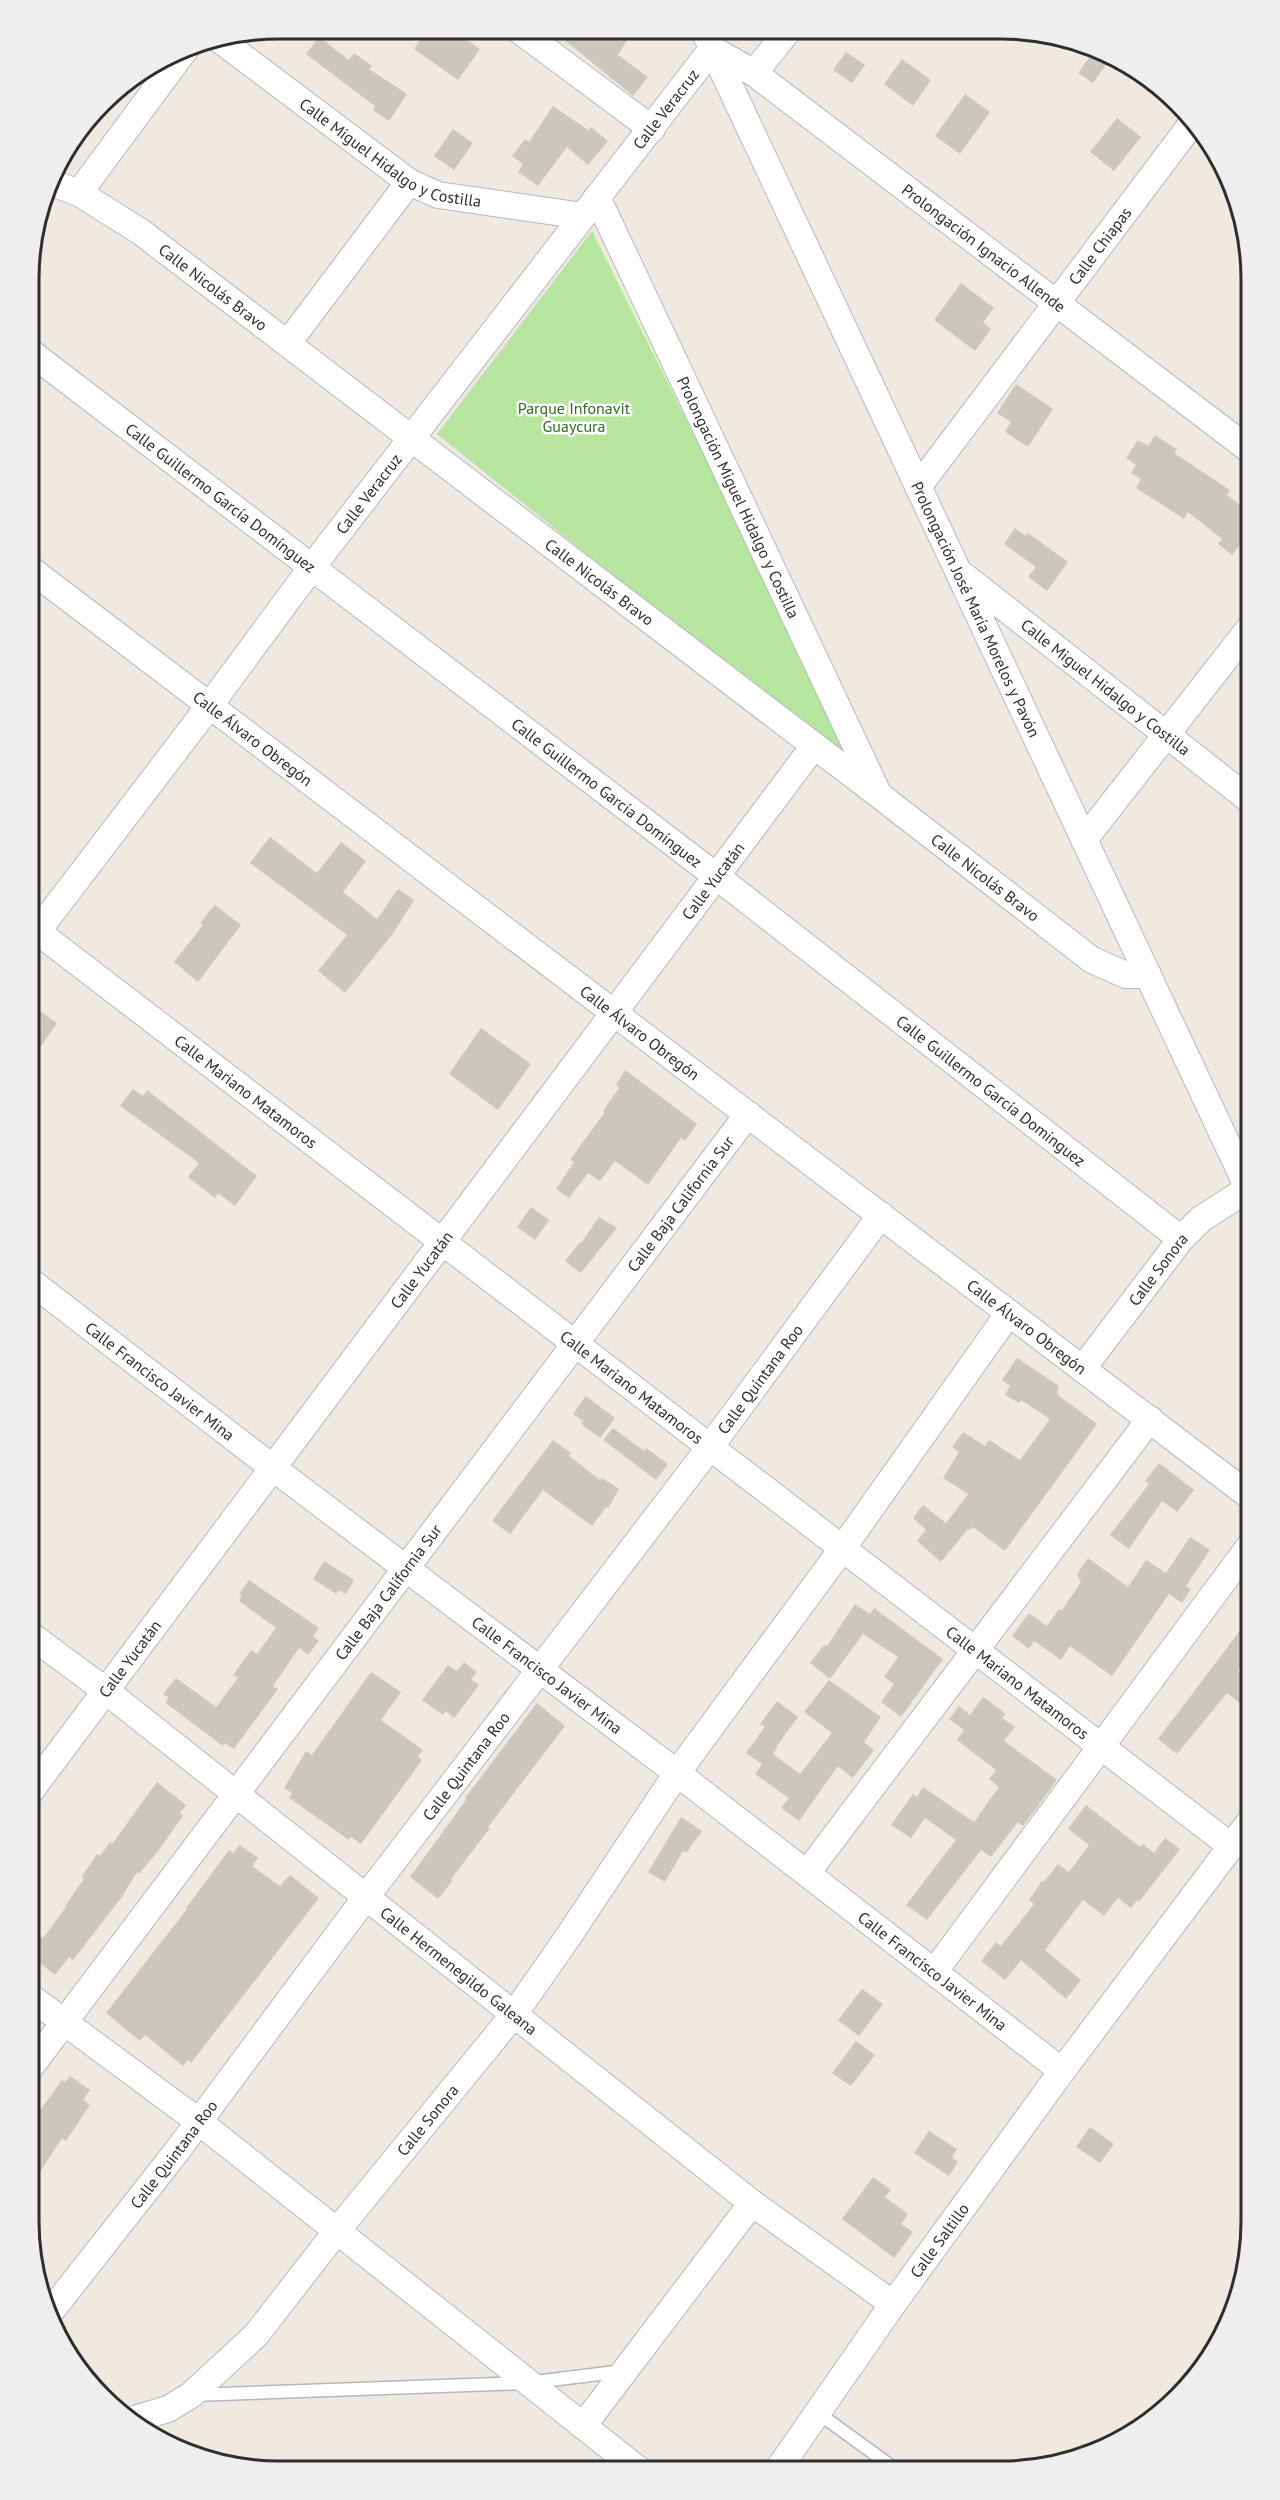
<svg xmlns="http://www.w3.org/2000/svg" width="1280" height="2500" viewBox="0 0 1280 2500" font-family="'PT Sans',sans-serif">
	<rect width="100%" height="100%" fill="#efe9e1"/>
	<!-- green -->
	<path fill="#b6e59e" d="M592 231 865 778 437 434Z"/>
	<!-- building -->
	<path fill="#cbc7bf" d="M427 29 451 30 480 49 458 80 414 49Z
		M552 30 633 31 618 55 648 77 633 96Z
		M319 37 349 60 354 53 372 66 369 69 407 94 389 121 373 110 375 106 306 54Z
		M1095 49 1113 55 1093 83 1078 73Z
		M846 52 865 65 852 83 833 70Z
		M902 59 931 80 913 106 884 84Z
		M965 94 990 112 960 154 935 136Z
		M553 106 588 130 591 127 608 141 588 165 567 147 538 186 518 172 523 164 512 156 525 139 529 142Z
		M1117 118 1141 137 1114 171 1090 152Z
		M453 129 473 143 454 170 434 156Z
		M961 283 994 308 983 322 991 329 975 351 934 320Z
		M1016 384 1053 409 1028 447 1005 432 1011 422 997 413Z
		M1155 435 1177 449 1174 453 1230 490 1227 495 1251 513V551L1241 543 1232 555 1218 544 1222 539 1188 512 1184 519 1136 488 1141 479 1131 473 1136 465 1126 458 1138 440 1148 446Z
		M1015 528 1026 536 1028 533 1068 562 1047 591 1028 577 1036 567 1004 544Z
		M270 837 317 873 341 842 366 861 343 892 377 919 398 889 414 900 394 932 345 993 318 971 347 935 250 863Z
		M215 905 241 925 198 982 174 962 203 925 200 923Z
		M37 1009 57 1023 41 1046 30 1034V1020Z
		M481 1028 531 1064 498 1110 449 1074Z
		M625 1070 697 1124 685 1141 681 1138 648 1185 615 1161 600 1181 588 1173 569 1198 556 1189 574 1162 570 1160 605 1112 603 1111 619 1088 616 1085Z
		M133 1089 143 1096 147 1090 257 1176 235 1206 218 1193 215 1198 188 1177 199 1163 120 1106Z
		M531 1207 549 1220 535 1240 517 1227Z
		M599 1217 617 1228 581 1273 565 1261 580 1242 581 1243Z
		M1017 1358 1059 1386 1057 1393 1059 1396 1097 1424 1005 1551 973 1527 970 1530 968 1529 941 1562 917 1541 926 1530 913 1518 923 1505 946 1523 968 1494 943 1478 959 1452 952 1447 963 1432 985 1446 989 1440 1020 1460 1050 1419 1021 1400 1019 1403 1005 1395 1010 1386 1002 1380Z
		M586 1396 615 1418 600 1438 581 1424 583 1421 573 1414Z
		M613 1428 644 1451 646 1448 668 1464 656 1480 603 1440Z
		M553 1440 571 1453 569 1456 600 1480 602 1478 619 1489 608 1508 606 1507 592 1526 543 1490 510 1534 492 1521Z
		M1159 1463 1194 1490 1177 1512 1162 1501 1129 1549 1110 1535 1149 1484 1145 1481Z
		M1190 1537 1210 1550 1186 1586 1191 1589 1182 1603 1169 1594 1112 1676 1070 1646 1061 1660 1034 1641 1029 1649 1012 1636 1029 1613 1047 1626 1059 1609 1062 1610 1081 1582 1077 1574 1088 1558 1128 1587 1146 1560 1166 1573Z
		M324 1561 354 1580 346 1594 339 1590 336 1594 313 1579Z
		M249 1580 319 1628 313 1636 319 1641 308 1655 299 1648 273 1686 278 1689 234 1749 225 1743 223 1746 166 1703 168 1697 163 1694 176 1678 216 1707 238 1678 233 1675 251 1650 257 1654 276 1628 239 1601 242 1596 239 1594Z
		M855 1604 870 1614 874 1608 943 1659 901 1717 881 1702 894 1684 884 1677 898 1657 863 1634 830 1679 810 1663 824 1645 827 1646Z
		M1251 1616V1654L1238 1671 1251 1681V1712L1227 1693 1177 1754 1158 1739Z
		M464 1662 477 1672 471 1679 479 1685 454 1718 446 1711 443 1715 422 1700 448 1665 457 1671Z
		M371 1672 401 1692 381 1720 423 1750 418 1757 422 1760 361 1844 351 1837 349 1840 289 1798 292 1793 284 1788 306 1751 312 1755Z
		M829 1680 881 1717 864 1742 874 1750 853 1778 838 1766 799 1821 781 1808 789 1798 755 1774 762 1764 746 1753 765 1727 760 1724 777 1701 798 1717 776 1747 777 1748 773 1754 800 1774 832 1733 804 1712Z
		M983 1697 1006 1714 1002 1718 1015 1727 1004 1741 1057 1780 1023 1826 1018 1822 991 1857 981 1850 927 1920 906 1905 956 1840 925 1818 911 1838 891 1825 913 1794 917 1797 923 1787 974 1822 999 1787 989 1779 996 1770 957 1740 964 1730 949 1719 959 1706 970 1715Z
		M537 1703 565 1726 488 1827 490 1828 451 1879 453 1880 438 1899 410 1877 466 1800 465 1798Z
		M157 1782 186 1805 180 1813 183 1816 158 1851 139 1874 137 1872 121 1898 73 1960 69 1957 55 1975 29 1955V1950L40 1936 43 1938 66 1907 65 1906 84 1879 81 1878 97 1854 100 1856 110 1842 112 1844Z
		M1086 1805 1140 1847 1143 1844 1154 1853 1165 1838 1180 1849 1139 1902 1137 1900 1131 1908 1118 1898 1104 1916 1083 1900 1045 1950 1081 1980 1066 1999 1021 1960 1005 1980 981 1961 996 1942 1001 1946 1034 1904 1029 1900 1042 1881 1044 1882 1058 1864 1069 1872 1089 1845 1068 1829Z
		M681 1817 702 1831 686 1853 683 1851 665 1882 648 1872Z
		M240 1845 258 1858 252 1866 280 1886 290 1875 319 1898 191 2063 188 2060 183 2066 145 2035 140 2041 106 2013 187 1909 186 1908 229 1850 233 1853Z
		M862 1989 883 2004 859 2036 838 2020Z
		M856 2041 875 2055 851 2086 832 2073Z
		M70 2076 90 2090 83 2100 90 2105 66 2141 62 2138 29 2189V2126L62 2080 65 2082Z
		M1090 2127 1114 2144 1100 2163 1076 2147Z
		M929 2131 957 2149 952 2158 958 2162 949 2176 914 2153Z
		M873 2177 891 2190 885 2197 908 2214 901 2224 913 2232 894 2258 842 2219Z"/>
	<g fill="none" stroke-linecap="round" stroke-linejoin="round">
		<!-- service casing -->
		<g stroke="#b4b7c1" stroke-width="15">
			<path id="service" d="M194 2395 527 2383 623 2371
				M818 2413 898 2471"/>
		</g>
		<!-- minor casing -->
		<g stroke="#b4b7c1" stroke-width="28">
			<g id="minor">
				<path d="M519 30 652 129"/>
				<path id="s1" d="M704 31 1248 1188"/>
				<path id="s2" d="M220 40 409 182 438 195 583 216"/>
				<path d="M754 73 787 32"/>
				<path id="s3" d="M50 182 79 193 141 232 879 795 1092 960 1126 975H1148"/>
				<path d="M79 193 187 47"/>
				<path id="s4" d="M597 197 877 791"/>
				<path d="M288 343 409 182"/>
				<path id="s5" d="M30 352 716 876 1181 1239"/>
				<path id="s6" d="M918 487 1193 122"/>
				<path id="s7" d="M30 569 1251 1497"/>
				<path id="s8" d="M964 576 1251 801"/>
				<path d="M1084 840 1251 626"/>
				<path id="s9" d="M30 926 1231 1846"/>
				<path id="s10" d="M30 941 210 705 312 567 712 49 754 73 1251 451"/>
				<path id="s11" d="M30 1281 273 1468 677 1773 1062 2071"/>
				<path id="s12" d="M1083 1368 1181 1239 1201 1219 1251 1187"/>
				<path id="s13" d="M29 1634 106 1691 752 2203 893 2304"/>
				<path id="s14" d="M29 1793 814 746"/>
				<path d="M807 1873 1150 1419"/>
				<path d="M934 1972 1251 1544"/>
				<path d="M29 1996 198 2121 639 2470"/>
				<path id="s15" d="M29 2069 748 1114"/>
				<path id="s16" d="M48 2315 177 2151 366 1897 710 1447 881 1215"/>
				<path id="s17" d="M131 2420 168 2409 191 2395 256 2335 336 2232 515 2013 566 1940 677 1773 842 1549 1009 1313"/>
				<path d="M583 2426 752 2203"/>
				<path id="s18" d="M777 2471 893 2304 1062 2071 1251 1820"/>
			</g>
		</g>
		<!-- service -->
		<use href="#service" stroke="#fff" stroke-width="12"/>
		<!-- minor -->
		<use href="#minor" stroke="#fff" stroke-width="26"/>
	</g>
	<g text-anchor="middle" stroke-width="5" stroke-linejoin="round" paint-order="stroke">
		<!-- street labels -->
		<g font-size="16" fill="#2e2e2e" stroke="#fff">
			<text dy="6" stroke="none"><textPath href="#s10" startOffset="1047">Calle Veracruz</textPath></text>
			<text dy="6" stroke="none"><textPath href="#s2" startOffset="207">Calle Miguel Hidalgo y Costilla</textPath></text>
			<text dy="6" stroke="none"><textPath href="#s6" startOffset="302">Calle Chiapas</textPath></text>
			<text dy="6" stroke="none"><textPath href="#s10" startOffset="1460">Prolongación Ignacio Allende</textPath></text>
			<text dy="6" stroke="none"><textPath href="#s3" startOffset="195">Calle Nicolás Bravo</textPath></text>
			<text dy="6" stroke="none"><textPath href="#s10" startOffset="561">Calle Veracruz</textPath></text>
			<text dy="6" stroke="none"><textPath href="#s4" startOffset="332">Prolongación Miguel Hidalgo y Costilla</textPath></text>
			<text dy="6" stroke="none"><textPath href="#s5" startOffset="240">Calle Guillermo García Domínguez</textPath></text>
			<text dy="6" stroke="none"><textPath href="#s3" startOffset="681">Calle Nicolás Bravo</textPath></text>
			<text dy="6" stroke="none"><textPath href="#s1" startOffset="639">Prolongación José María Morelos y Pavón</textPath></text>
			<text dy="6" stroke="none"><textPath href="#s8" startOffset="180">Calle Miguel Hidalgo y Costilla</textPath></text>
			<text dy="6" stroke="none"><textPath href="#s7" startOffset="280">Calle Álvaro Obregón</textPath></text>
			<text dy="6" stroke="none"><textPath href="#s5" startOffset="726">Calle Guillermo García Domínguez</textPath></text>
			<text dy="6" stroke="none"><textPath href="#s3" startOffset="1167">Calle Nicolás Bravo</textPath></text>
			<text dy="6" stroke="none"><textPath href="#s14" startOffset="1140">Calle Yucatán</textPath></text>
			<text dy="6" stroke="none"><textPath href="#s7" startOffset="766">Calle Álvaro Obregón</textPath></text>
			<text dy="6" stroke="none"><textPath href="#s9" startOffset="272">Calle Mariano Matamoros</textPath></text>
			<text dy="6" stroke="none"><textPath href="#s5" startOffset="1212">Calle Guillermo García Domínguez</textPath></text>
			<text dy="6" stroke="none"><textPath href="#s15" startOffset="1083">Calle Baja California Sur</textPath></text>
			<text dy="6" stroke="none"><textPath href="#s12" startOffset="124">Calle Sonora</textPath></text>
			<text dy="6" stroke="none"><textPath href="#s14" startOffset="654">Calle Yucatán</textPath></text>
			<text dy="6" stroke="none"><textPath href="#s7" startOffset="1252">Calle Álvaro Obregón</textPath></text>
			<text dy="6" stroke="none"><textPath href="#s16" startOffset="1176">Calle Quintana Roo</textPath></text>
			<text dy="6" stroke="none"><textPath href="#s11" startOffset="164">Calle Francisco Javier Mina</textPath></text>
			<text dy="6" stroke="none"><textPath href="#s9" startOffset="758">Calle Mariano Matamoros</textPath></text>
			<text dy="6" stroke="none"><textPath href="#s15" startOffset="597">Calle Baja California Sur</textPath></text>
			<text dy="6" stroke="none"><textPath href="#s14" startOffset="168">Calle Yucatán</textPath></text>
			<text dy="6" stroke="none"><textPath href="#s11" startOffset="650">Calle Francisco Javier Mina</textPath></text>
			<text dy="6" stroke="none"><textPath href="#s9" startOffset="1244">Calle Mariano Matamoros</textPath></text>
			<text dy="6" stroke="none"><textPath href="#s16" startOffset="690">Calle Quintana Roo</textPath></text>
			<text dy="6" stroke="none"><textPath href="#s11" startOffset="1136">Calle Francisco Javier Mina</textPath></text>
			<text dy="6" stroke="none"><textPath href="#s13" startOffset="546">Calle Hermenegildo Galeana</textPath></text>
			<text dy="6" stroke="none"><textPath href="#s17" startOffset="429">Calle Sonora</textPath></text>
			<text dy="6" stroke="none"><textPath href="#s16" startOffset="204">Calle Quintana Roo</textPath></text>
			<text dy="6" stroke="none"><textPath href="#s18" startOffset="282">Calle Saltillo</textPath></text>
		</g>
		<!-- park labels -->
		<g font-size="16" fill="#2c6e1b" stroke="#fff">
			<text x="574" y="414">Parque Infonavit<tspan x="574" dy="18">Guaycura</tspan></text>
		</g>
	</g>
	<!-- crop -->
	<path d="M0 0H1280V2500H0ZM279 39H1001A240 240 0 0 1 1241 279V2221A240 240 0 0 1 1001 2461H279A240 240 0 0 1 39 2221V279A240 240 0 0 1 279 39Z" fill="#eee" fill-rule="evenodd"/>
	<path fill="none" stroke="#2e2e2e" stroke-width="3" d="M279 39H1001A240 240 0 0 1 1241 279V2221A240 240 0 0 1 1001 2461H279A240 240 0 0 1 39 2221V279A240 240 0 0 1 279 39Z"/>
</svg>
